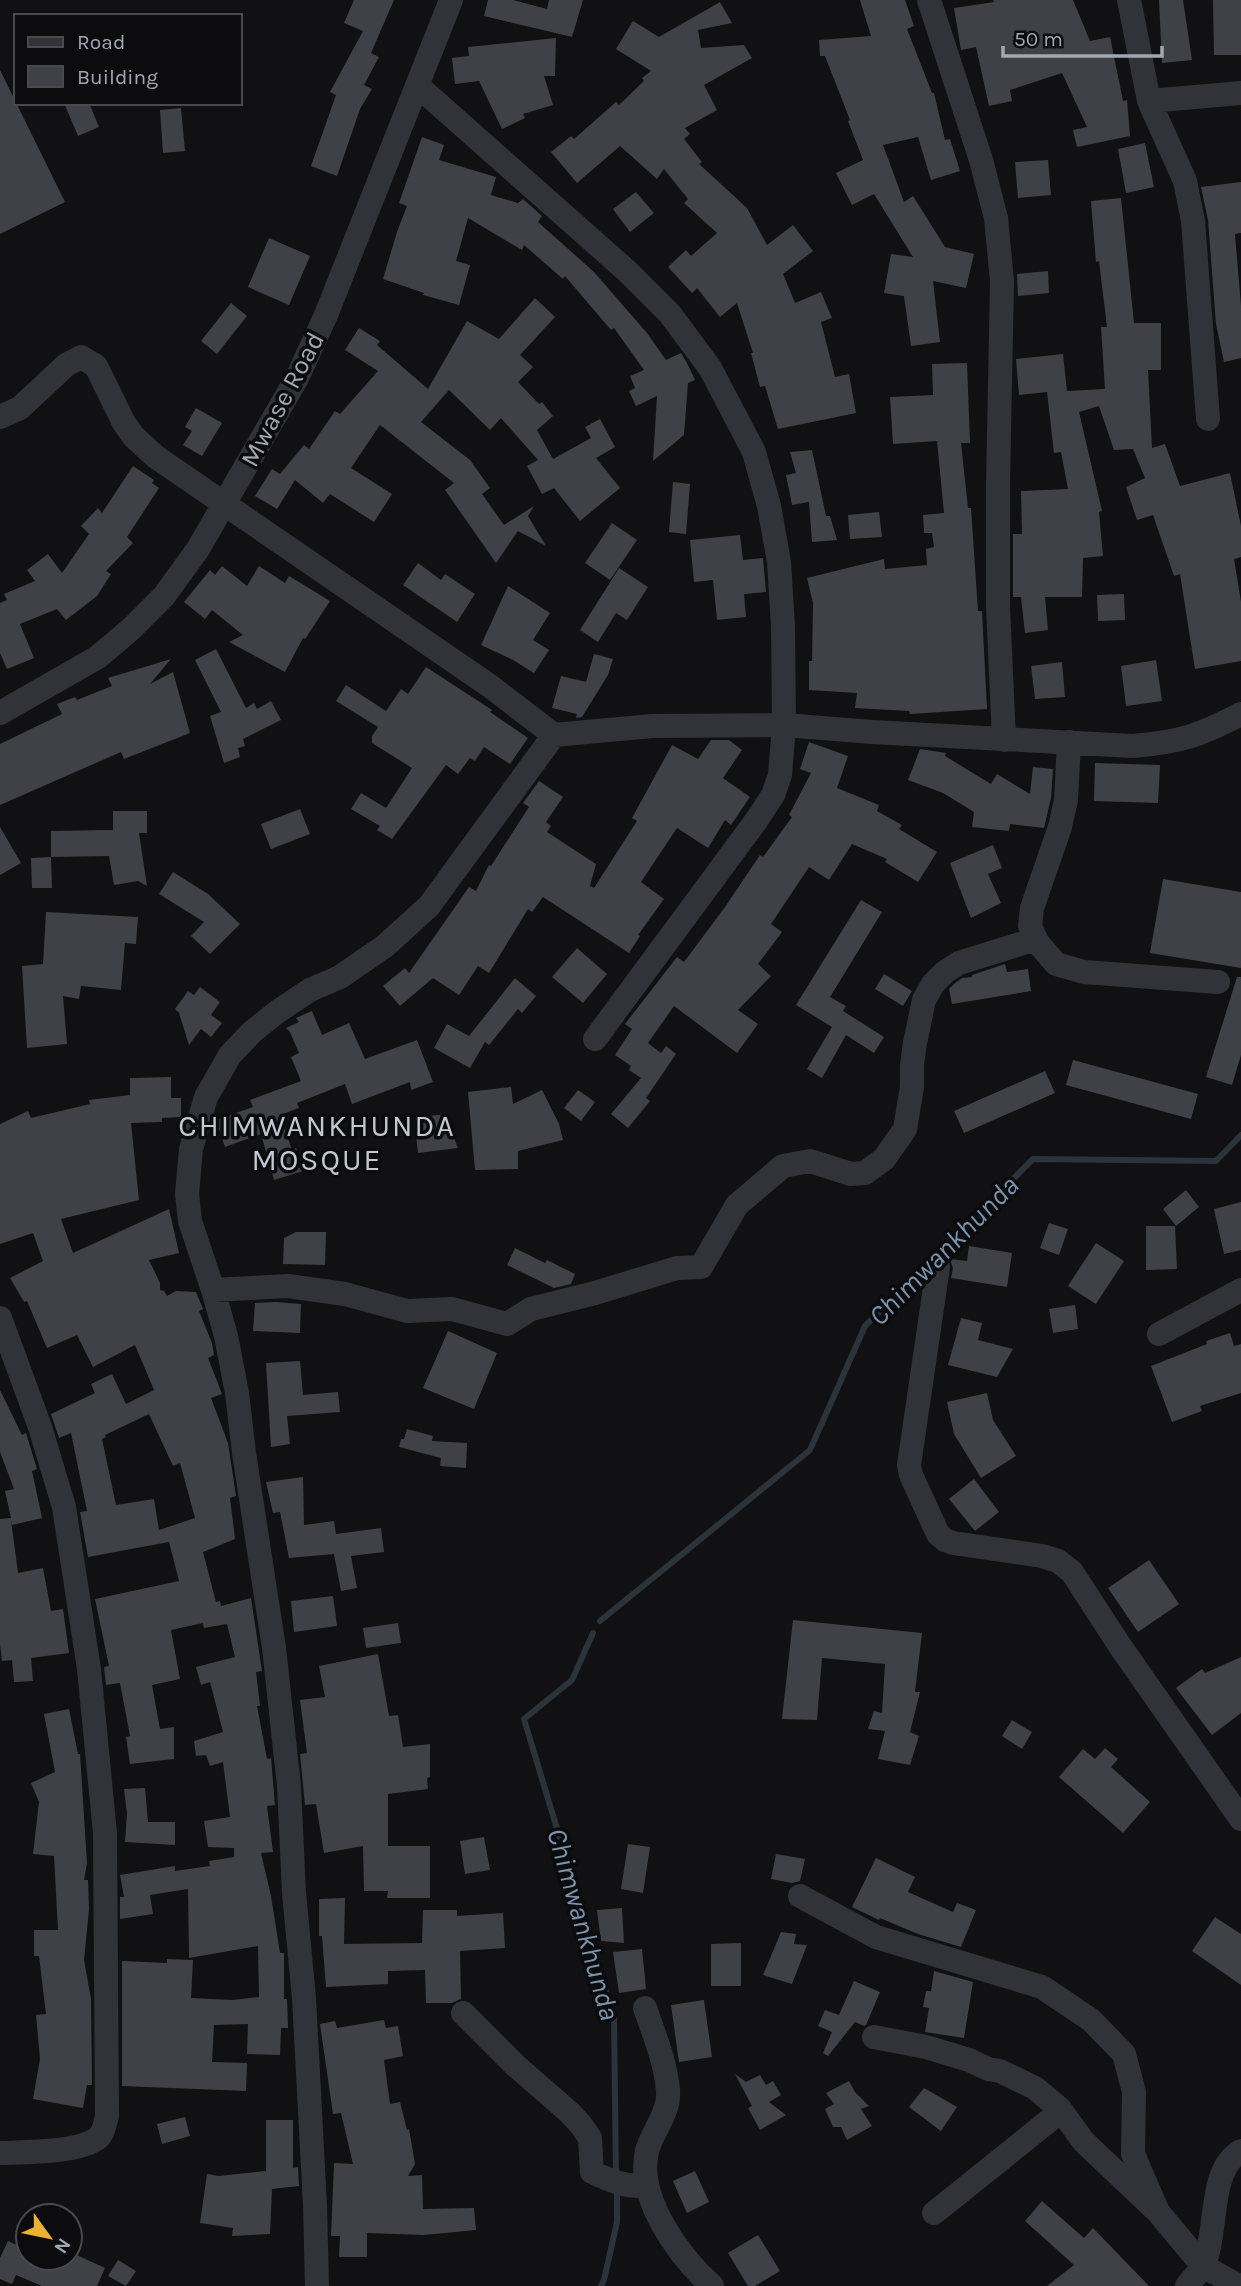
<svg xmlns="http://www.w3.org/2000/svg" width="1241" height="2286" viewBox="0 0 1241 2286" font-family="Karla,sans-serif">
	<rect width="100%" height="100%" fill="#111113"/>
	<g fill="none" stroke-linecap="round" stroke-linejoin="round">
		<!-- stream -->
		<path stroke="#2b333b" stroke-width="6" d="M600 1621 810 1450 865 1326 1033 1159 1216 1161 1241 1135
			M593 1633 572 1680 524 1719 614 2018 616 2178
			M601 2286 604 2280 617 2222V2189"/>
	</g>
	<!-- building -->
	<path fill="#404146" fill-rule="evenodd" d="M354 0H394L371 53 379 57 364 85 372 89 360 109 337 176 311 166 336 95 330 92 363 31 344 23Z
		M488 0H513L547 9 549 0H583L572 37 484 16Z
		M860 0H905L914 26 907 29 932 93H934L945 140 950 139 960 171 931 180 918 137 883 145 904 202 913 196 945 247 974 254 966 288 933 281 940 342 911 346 904 296 884 293 891 254 913 257 874 194 852 205 836 173 863 160 848 121 850 120 825 56H820L819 40 871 36Z
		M993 0H1073L1090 41 1110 37 1123 101 1127 100 1130 136 1077 147 1073 130 1087 127 1062 73 1010 90 1012 101 989 106 976 47 961 50 954 8 994 2Z
		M1159 0H1183L1192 60 1162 63Z
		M1213 0H1241V55H1214Z
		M720 2 732 23 698 30 701 48 744 45 752 58 704 85 717 110 685 128 690 134 684 139 702 162 699 164 747 208 767 245 793 225 813 251 783 274 795 303 821 292 832 318 821 322 835 377 849 374 856 413 778 429 765 386 760 387 751 353H753L737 303 720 317 697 288 692 293 668 267 686 250 691 256 717 233 684 203 688 199 664 169 657 179 620 146 577 183 551 152 571 136 574 139 616 102 619 105 644 81 642 78 651 71 616 49 633 21 659 37Z
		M556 38 555 76H544L553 105 523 114 525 118 502 129 479 81 455 84 452 58 469 56 468 47Z
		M0 70 65 202 0 234Z
		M64 103H89L99 127 78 136Z
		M181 108 185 151 163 153 160 110Z
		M422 137 444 145 439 160 496 177 491 195 518 203 523 199 542 216 538 222 594 272 647 333 666 360 681 353 687 363 695 380 688 383 684 435 653 461 657 396 636 406 629 391 635 388 630 376 644 370 614 328 611 330 565 276 563 279 524 245 522 250 468 218 456 261 470 265 459 305 423 295 424 293 383 279 397 232 407 206 399 203Z
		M1145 143 1154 187 1126 193 1118 149Z
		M1048 160 1051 195 1018 198 1015 162Z
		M1241 182V233L1235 234 1241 306V358L1224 362 1216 324 1208 220 1201 187Z
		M636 192 654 213 630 232 613 209Z
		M1121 198 1134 323H1161V370H1148L1152 448 1165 444 1180 486 1230 473 1241 526V557L1234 559 1241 602V661L1195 669 1180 574 1174 576 1153 515 1137 520 1126 487 1145 478 1133 449 1114 450 1099 406 1079 412 1102 511 1099 512 1103 556 1083 558 1082 597H1045L1048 630 1025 633 1021 597H1013V534H1022L1021 491 1068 489 1061 452 1054 453 1047 392 1019 395 1016 359 1063 354 1067 391 1105 389 1101 327H1107L1099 261 1096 262 1091 201Z
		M269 238 310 256 289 305 248 287Z
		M1048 271 1049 293 1018 296 1017 274Z
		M535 298 555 317 520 355 533 367 518 382 539 404 542 402 553 416 537 430 553 459 591 438 585 427 600 419 615 447 596 458 620 488 580 521 554 488 542 494 527 466 538 460 501 418 490 430 449 390 421 422 470 460 490 488 482 494 504 525 534 506 528 516 546 546 518 531 496 563 445 490 454 483 380 425 351 468 392 494 374 522 330 494 323 503 295 480 277 509 255 496 272 469 280 474 304 445 309 449 335 411 340 414 378 371 345 350 359 328 380 341 377 345 428 389 467 321 499 339Z
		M231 303 247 316 217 354 201 341Z
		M967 363 970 443H961L968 508H971L978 611H982L987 709 910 714 909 711 855 708 857 693 809 690V661H812L813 603 807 578 884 559 885 569 927 565 926 549 934 547 932 533H924L923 515 944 513 937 441 893 444 890 397 933 395 932 364Z
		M196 408 222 423 202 456 183 445 192 431 185 427Z
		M812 450 826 516H830L837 540 812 542 809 502 792 505 786 475 796 473 790 452Z
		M133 466 154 480 152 483 159 488 127 537 133 543 106 571 111 574 97 596 66 620 57 609 20 624 34 658 7 669 0 653V603L7 600 4 594 35 581 27 570 48 554 62 573 89 534 81 526 98 508 102 513Z
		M673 482 690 484 686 534 669 532Z
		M879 512 882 537 850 539 848 515Z
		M612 523 637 540 610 580 585 563Z
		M740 535 743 560 763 558 766 592 744 594 746 617 717 620 713 580 694 582 690 540Z
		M418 563 441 580 445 574 475 594 457 622 403 585Z
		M222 566 247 586 259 566 285 583 289 576 330 601 305 639 303 638 285 672 229 642 243 635 212 610 205 619 184 602 210 570 215 575Z
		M619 568 648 587 627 620 616 613 598 642 580 630Z
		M508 586 550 613 533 640 549 650 534 673 513 660 481 645Z
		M1124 594 1125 620 1098 621 1097 595Z
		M216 649 246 708 254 703 257 709 271 701 281 720 243 739 245 746 238 748 240 757 224 763 210 716 221 712 195 660Z
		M594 654 613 659 608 675 582 717 576 718 577 714 552 708 561 676 586 682Z
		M171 659 150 684 173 672 190 733 124 759 121 752 0 805V744L62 714 57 704 75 697 77 700 112 686 108 678Z
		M1156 660 1162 701 1126 706 1121 666Z
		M1062 662 1065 697 1035 699 1031 666Z
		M426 667 492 710 490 712 528 738 510 764 484 747 475 761 470 758 458 774 446 765 392 839 377 830 380 826 351 809 361 793 386 808 412 768 372 743V736L378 727 336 701 346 685 386 711 401 689 408 694Z
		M711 740H729L742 750 723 778 750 797 731 825 725 820 708 848 677 828 641 882 664 899 638 935 640 936 629 953 543 897 532 912 528 909 489 973 478 966 459 995 433 978 400 1006 383 986 405 968 409 973 469 887 476 891 489 865 491 866 529 807 523 803 539 781 563 797 546 822 551 826 547 832 596 864 590 886 594 888 637 821 632 818 672 745 698 759Z
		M809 742 848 756 837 788 879 805 877 811 902 825 899 829 937 852 918 882 885 862 887 859 852 844 829 880 809 867 771 924 782 932 758 964 771 976 738 1010 758 1024 737 1053 674 1006 648 1043 661 1053 666 1046 676 1054 646 1098 650 1101 628 1128 611 1114 641 1078 629 1070 631 1066 615 1055 632 1029 625 1024 677 957 684 962 725 907 760 855 763 857 792 817 789 815 811 773 800 769Z
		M920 749 946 753 945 756 991 784 997 774 1030 794 1033 767 1053 769 1051 798 1044 828 1010 824 1009 831 972 827 974 812 943 793 908 780Z
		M1095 763 1160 765 1158 803 1094 801Z
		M300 809 310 834 271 849 261 824Z
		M113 811H147V833H139L147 886 138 881 114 885 109 856 51 857V831L113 830Z
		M0 827 21 863 0 875Z
		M993 845 1002 868 988 874 1001 903 971 918 950 863Z
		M51 857 52 888H32L31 858Z
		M173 872 208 894 240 924 210 954 191 936 204 922 159 894Z
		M1163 879 1241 892V968L1150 953Z
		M861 900 882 912 830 997 846 1006 843 1011 884 1037 874 1053 846 1035 822 1078 807 1069 832 1027 796 1005Z
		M46 912 138 917 136 944 125 943 121 990 81 986 79 999 63 996 67 1044 27 1048 22 966 43 964Z
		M577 948 607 974 583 1003 552 977Z
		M1005 964 1007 972 1028 969 1031 991 952 1004 949 989 954 984 962 978 972 977V975Z
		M884 974 912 991 903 1006 875 989Z
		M1237 977H1241V1055L1232 1085 1206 1077Z
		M515 978 536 996 522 1013 518 1009 489 1045 485 1042 470 1068 434 1048 447 1024 469 1036Z
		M200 987 220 1002 211 1015 222 1023 211 1037 201 1029 189 1045 179 1013 175 1009 188 991 194 995Z
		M312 1011 322 1035 349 1023 365 1059 417 1040 433 1082 411 1090 410 1082 352 1104 345 1084 297 1103 299 1108 280 1115 292 1150 296 1148 303 1171 274 1180 261 1134 225 1147 216 1120 253 1107 250 1100 301 1081 291 1057 299 1053 290 1032 286 1028 299 1022 296 1018Z
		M1073 1060 1198 1094 1191 1119 1066 1085Z
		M1045 1071 1055 1093 964 1133 954 1111Z
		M171 1077V1098H181V1117L162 1118V1122L131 1123 139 1200 61 1219 73 1253 169 1209 179 1253 149 1260 160 1283V1290L164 1291 167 1296 176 1291 196 1292 203 1309 199 1311 212 1343 214 1355 208 1358 222 1394 211 1398 228 1443 236 1496 230 1498 235 1539 203 1552 216 1602 220 1601 221 1606 251 1598 262 1671 256 1672 260 1706H257L267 1759 271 1758 275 1805 267 1806 273 1852 261 1853 271 1896 280 1953H284V1999H287L288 2028H281L280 2055 247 2054 248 2024 214 2025 212 2062 247 2063 246 2091 122 2086V1961L167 1963V1959L193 1960 191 1998 233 2000 259 1997 258 1946 189 1958 188 1889 150 1895 153 1914 120 1919V1897H124L120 1875 175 1866V1871L210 1866 209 1861 234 1857V1848L208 1847 204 1821 230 1817 223 1762 210 1766 206 1755 196 1756 194 1741 223 1732 210 1682 201 1685 196 1667 235 1657 227 1624 204 1628 203 1623 171 1630 180 1679 152 1685 160 1729 174 1727V1759L130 1764 126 1737 130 1736 120 1683 106 1685 104 1667 109 1666 95 1599 179 1581 169 1542 88 1557 80 1512 87 1511 71 1433 59 1438 51 1414 95 1393 91 1384 112 1374 126 1404 154 1390 135 1345 93 1367 77 1335 47 1348 27 1301 24 1302 10 1278 43 1261 33 1233 0 1244V1124L28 1111 31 1118 90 1104 89 1100 130 1095V1078ZM149 1414 173 1466 180 1463 195 1518 159 1530 154 1499 116 1505 102 1439 106 1437 105 1435Z
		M511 1087 513 1104 542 1090 559 1124 563 1140 518 1151V1169L475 1170 468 1092Z
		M578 1090 595 1102 581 1121 564 1108Z
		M445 1114 458 1148 418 1153 414 1118Z
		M1186 1190 1199 1207 1176 1226 1163 1209Z
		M1241 1202V1250L1224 1254 1214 1209Z
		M1049 1223 1068 1229 1059 1255 1040 1248Z
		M1146 1226H1175L1177 1269 1146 1270Z
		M296 1232H326L325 1265 283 1264 284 1238Z
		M1096 1243 1124 1261 1096 1304 1068 1286Z
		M969 1246 1012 1253 1007 1287 951 1278 953 1268 950 1259 967 1261Z
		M515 1248 545 1263 547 1260 575 1274 571 1284 554 1288 507 1265Z
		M276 1302 301 1304 300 1333 253 1331 255 1303Z
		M1075 1305 1078 1329 1053 1333 1049 1309Z
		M961 1318 982 1323 978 1340 1013 1349 997 1377 948 1365Z
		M448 1331 497 1353 474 1409 423 1388Z
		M1230 1333 1234 1346 1241 1344V1393L1200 1406 1202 1411 1172 1422 1151 1366 1207 1344 1206 1341Z
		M300 1361 303 1395 338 1392 340 1412 287 1416 290 1444 271 1447 266 1363Z
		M0 1390 22 1435 26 1433 37 1469 32 1471 42 1518 12 1525 11 1520 18 1573 43 1568 51 1611 63 1609 69 1653 31 1658 33 1681 14 1682 12 1660 2 1661 0 1644V1519L11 1518 5 1491 14 1489 0 1452Z
		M987 1393 993 1420 1016 1456 981 1478 954 1434 947 1402Z
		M407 1429 433 1436 432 1441 467 1443 466 1468 440 1466 441 1458 399 1447 401 1439H404Z
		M303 1477 304 1525 334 1521 336 1534 381 1528 384 1552 351 1556 357 1588 341 1591 334 1554 289 1558 280 1512 273 1513 266 1482Z
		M974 1479 999 1512 975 1531 949 1499Z
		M1149 1560 1179 1604 1138 1632 1108 1588Z
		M333 1596 337 1626 294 1632 291 1601Z
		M793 1620 922 1633 915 1692H920L910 1732 919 1736 910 1765 878 1759 885 1731 868 1729 874 1711 882 1713 885 1664 822 1658 817 1720 782 1719Z
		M398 1623 401 1643 366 1648 363 1628Z
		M378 1654 389 1716 398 1715 403 1747 430 1744V1777L427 1778 428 1789 388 1794V1846H430V1898H387L388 1891H364L363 1846 324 1853 316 1804 305 1805 300 1754 307 1753 300 1700 325 1697 319 1666Z
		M1241 1657V1713L1212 1735 1176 1688 1202 1669 1205 1673Z
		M69 1709 78 1754H80L87 1863 84 1880H88L89 1909 84 1960 91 1999 92 2085H87L83 2108 33 2099 40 2059 36 2015 46 2014 39 1956H34V1930H58L54 1856 33 1854 39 1802 31 1783 55 1772 44 1714Z
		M1012 1720 1032 1732 1022 1749 1002 1736Z
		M1105 1748 1118 1759 1111 1767 1150 1802 1123 1833 1059 1777 1083 1749 1095 1759Z
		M145 1788 148 1822H175V1845L125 1842 127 1813 124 1789Z
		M484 1837 490 1870 465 1874 460 1841Z
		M628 1844 650 1847 643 1893 621 1889Z
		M776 1854 805 1859 800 1881 792 1883 771 1879Z
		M876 1858 915 1877 908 1892 953 1912 957 1903 976 1910 961 1947 918 1934 880 1918 879 1920 852 1907Z
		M345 1898 344 1944 422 1943 423 1910H457V1916L503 1913 505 1948 460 1951 461 1999 452 2003H426L425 1970 388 1971V1984L326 1987 322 1936H319V1899Z
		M622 1908 624 1943 601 1941 597 1910Z
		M1215 1917 1241 1934V1985L1192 1951Z
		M781 1932 796 1934 794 1944 807 1945 792 1984 763 1975Z
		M741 1943V1986H711V1944Z
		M642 1949 646 1989 619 1993 613 1952Z
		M934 1971 973 1982 964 2038 925 2032 929 2008 923 2007 926 1991H931Z
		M854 1981 880 1992 866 2025 864 2026 855 2022 828 2056 823 2053 832 2032 818 2026 825 2010 839 2015Z
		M704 2000 712 2057 679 2062 671 2005Z
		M384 2020 386 2028 398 2026 403 2056 384 2060 390 2104 400 2102 407 2130 409 2129 415 2164 408 2176 422 2175 423 2209 474 2208 476 2230 424 2235 367 2233V2257H339L340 2236H331L334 2163 353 2164 341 2113 333 2114 320 2024 335 2021 337 2028Z
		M735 2074 746 2082 760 2075 766 2085 773 2081 781 2095 769 2102 786 2115 760 2130 748 2108 752 2106Z
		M849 2081 855 2092 869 2106 861 2109 872 2126 847 2140 841 2127H833L825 2109 834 2104 826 2093Z
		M924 2088 957 2107 941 2131 909 2107Z
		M185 2117 190 2136 162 2144 157 2124Z
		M266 2120H293V2168L298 2167 299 2186 272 2189 270 2234 232 2236 233 2228 200 2223 207 2174 219 2176 266 2171Z
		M695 2171 709 2202 687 2213 673 2181Z
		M1042 2201 1084 2238 1093 2228 1149 2286H1047L1074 2265 1025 2221Z
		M758 2235 780 2271 755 2286H748L728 2253Z
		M8 2241 27 2250 24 2258H70V2252L105 2268 97 2286H42L16 2275 12 2284 0 2279V2258Z
		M118 2260 136 2271 126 2286 108 2276Z"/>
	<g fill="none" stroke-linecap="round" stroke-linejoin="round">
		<!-- street -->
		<path stroke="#323338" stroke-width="24" d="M929 0 981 160 996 218 1002 281 998 485V606L1004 740
			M1129 0 1149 101 1185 181 1193 221 1208 419
			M418 86 627 271 670 314 710 368 754 452 769 506 779 562 783 626 784 725 780 775 773 795 756 821 595 1039
			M1149 101 1241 93
			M0 417 20 408 66 365 81 357 96 366 124 423 134 437 156 457 490 686 554 735 652 726 784 725 872 732 1133 746C1180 742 1199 736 1241 714
			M0 713 98 657 131 629 164 596 198 549 297 378 326 315 451 0
			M1069 742 1066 800 1060 827 1032 908 1030 926 1037 942 1056 964 1084 972 1218 982
			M938 1267 909 1465 911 1475 938 1534 945 1540 953 1543 1042 1556 1058 1561 1072 1572 1120 1646 1241 1819
			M213 1290 288 1286 345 1294 407 1311 452 1309 507 1324 531 1309 595 1293 677 1268 701 1267 737 1205 783 1166 810 1161 851 1174 865 1173 884 1159 905 1129 912 1087V1065L915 1043 924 1000 933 984 945 972 959 963 1036 939
			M0 1318 40 1427 64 1507 89 1669 105 1833 107 2116C105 2123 104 2132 99 2137 81 2153 24 2152 0 2153
			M1159 1334 1241 1290
			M800 1896 876 1937 1042 1987 1091 2020 1124 2054 1134 2092 1133 2154 1158 2212
			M645 2008C654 2034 666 2063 668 2091 670 2112 652 2132 647 2151 636 2198 679 2256 712 2286
			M463 2013 515 2065 569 2112 581 2125 590 2138 592 2172C611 2181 625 2187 646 2186
			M874 2037 926 2047 969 2060 988 2069 1000 2071 1035 2088 1060 2109 1084 2142 1158 2212 1203 2266 1239 2286
			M934 2213 1061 2111
			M317 2286 315 2205 304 1998 294 1893 289 1786 274 1648 244 1453 237 1393 226 1336 213 1290 190 1221 187 1194 191 1149 206 1097 230 1055 252 1032 277 1012 310 990 340 977 385 946 429 906 554 735
			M1187 2286C1192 2279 1200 2272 1204 2264 1218 2232 1208 2169 1241 2151"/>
	</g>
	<g text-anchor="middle" stroke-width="7" stroke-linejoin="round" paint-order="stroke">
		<!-- street labels -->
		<g font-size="26" fill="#a3a7b3" stroke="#0c0c0e">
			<text transform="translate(282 399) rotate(-62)" y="9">Mwase Road</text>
		</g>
		<!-- water labels -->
		<g font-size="28" font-style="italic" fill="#7a94ae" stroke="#0c0c0e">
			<text transform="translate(943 1250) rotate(-45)" y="10">Chimwankhunda</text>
			<text transform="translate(584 1924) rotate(74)" y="10">Chimwankhunda</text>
		</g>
		<!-- quarter labels -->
		<g font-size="30" letter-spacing="2" fill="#c4c7cf" stroke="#0c0c0e">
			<text x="317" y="1136">CHIMWANKHUNDA<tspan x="317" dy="34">MOSQUE</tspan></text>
		</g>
	</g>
	<!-- legend -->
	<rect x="14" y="14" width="228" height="91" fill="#0c0c0e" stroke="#484a50" stroke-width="2"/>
	<rect x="28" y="37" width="35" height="10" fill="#323338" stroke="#484a50" stroke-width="2"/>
	<text x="77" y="49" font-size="21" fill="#a3a7b3">Road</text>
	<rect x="28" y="66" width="35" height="21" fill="#404146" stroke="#484a50" stroke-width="2"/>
	<text x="77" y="84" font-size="21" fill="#a3a7b3">Building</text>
	<!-- north arrow -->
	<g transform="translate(49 2237) rotate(123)"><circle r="33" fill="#0c0c0e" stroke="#484a50" stroke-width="2"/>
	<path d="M0-5L12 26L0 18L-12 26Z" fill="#ecb130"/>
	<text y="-10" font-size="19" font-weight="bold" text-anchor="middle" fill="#a3a7b3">N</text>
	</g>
	<!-- scale -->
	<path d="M1003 46v10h159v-10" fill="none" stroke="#a3a7b3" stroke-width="3.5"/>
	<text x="1014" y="46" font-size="21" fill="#a3a7b3" stroke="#0c0c0e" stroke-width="5" paint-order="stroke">50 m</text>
</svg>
